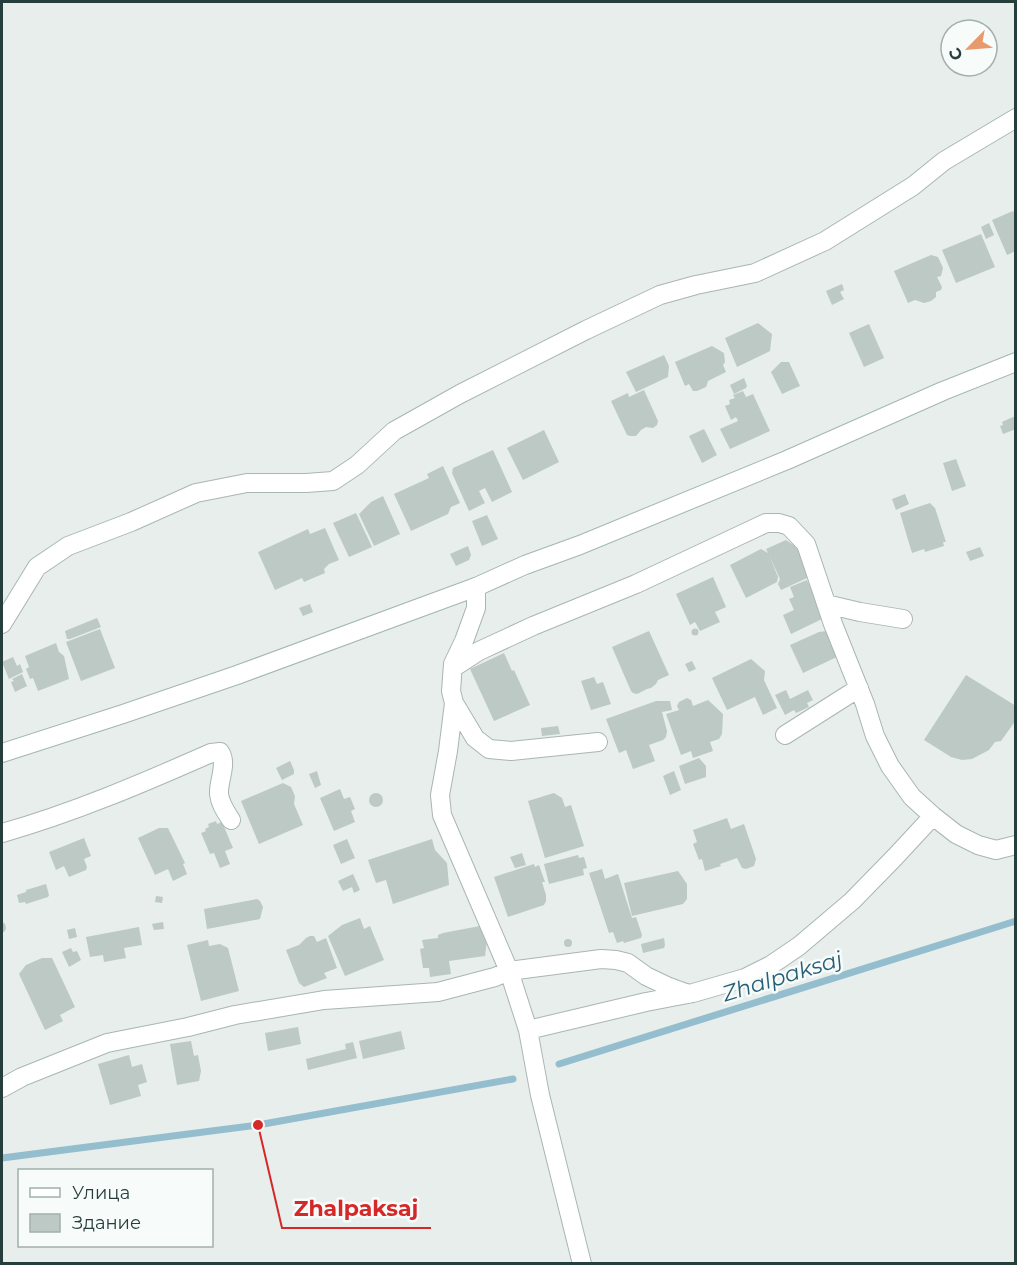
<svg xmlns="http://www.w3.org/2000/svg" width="1017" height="1265" viewBox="0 0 1017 1265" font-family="Montserrat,sans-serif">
	<rect width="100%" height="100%" fill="#e7eeec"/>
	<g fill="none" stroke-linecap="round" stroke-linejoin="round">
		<!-- stream -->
		<path stroke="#94bdce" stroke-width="7" d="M559 1064 1016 921
			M2 1158 258 1125 513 1079"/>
	</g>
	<!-- building -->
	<path fill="#bcc9c5" d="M1013 211 1016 216V251L1007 255 992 220Z
		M989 223 994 235 986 239 981 227Z
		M981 234 995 267 956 283 942 250Z
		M931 255 938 257 943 268 941 276 937 277 942 287 941 290 936 292V297L931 301 924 303 915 300 908 303 894 271Z
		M842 284 844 290 840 292 844 299 832 305 826 291Z
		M758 323 772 334 770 351 737 367 725 338Z
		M869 324 884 358 864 367 849 333Z
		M712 346 724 353 725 362 723 365 726 372 708 381 706 387 697 391H693L689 384 685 386 675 362Z
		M664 355 669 366 668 377 636 392 626 372Z
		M781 362H789L800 386 782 394 771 372Z
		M744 378 747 386 746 388 734 394 730 385Z
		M644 390 658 421 657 425 653 428 646 427 641 430 636 436H630L627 435 611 401 628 393 629 397Z
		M743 391 746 397 753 394 770 431 730 449 720 429 738 421 736 417 731 420 725 406 730 404 729 400 735 398 733 395Z
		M1013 417H1016V429L1003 434 1000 426 1003 425 1002 422Z
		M704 429 717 455 702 463 689 436Z
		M544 430 559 462 523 480 507 448Z
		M493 450 512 492 492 502 485 488 479 491 485 503 469 511 452 473 453 468Z
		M956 459 966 486 952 491 943 463Z
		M443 466 460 503 451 507 448 514 411 531 394 494 429 478 427 474Z
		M905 494 909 504 896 510 892 499Z
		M383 496 400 534 374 546 359 514 371 502Z
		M930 503 935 508 946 542H943L944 546 925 552 924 549 912 553 900 513Z
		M356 513 372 547 349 557 333 523Z
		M487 515 498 539 482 546 472 521Z
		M325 528 339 560 329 564 324 569 325 573 304 582 302 578 275 590 258 552 308 529 310 534Z
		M786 540 798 548 808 572 807 578 781 590 778 584 780 579 769 555 778 577 777 582 746 598 730 565 761 549 768 553 766 549Z
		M468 546 471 555 469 560 456 566 450 554Z
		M980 547 984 556 970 561 966 552Z
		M713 577 726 607 715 612 720 622 700 631 695 622 690 625 676 594Z
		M807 580 824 618 791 634 783 615 794 610 789 599 794 597 790 587Z
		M310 604 313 612 303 616 299 608Z
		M97 618 101 627 70 639H67L65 631Z
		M691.5 632a3.5 3.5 0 1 1 7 0a3.5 3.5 0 1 1-7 0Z
		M100 629 115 668 81 681 66 642Z
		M649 631 669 675 658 680 656 684 651 688 647 689 637 694 633 693 631 691 612 647Z
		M827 631 839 656 803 673 790 645 819 632Z
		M56 643 59 652 64 656 69 679 38 691 33 678 30 679 26 669 29 667 25 656Z
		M504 653 512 671 514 670 530 705 494 721 470 669Z
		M13 657 17 666 20 664 23 672 9 679 2 662Z
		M751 659 765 671 764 680 777 708 763 715 755 697 727 710 712 678Z
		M692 661 696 669 689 672 685 664Z
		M22 674 27 686 15 692 11 682 14 681 12 679Z
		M966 675 1016 706V720L1001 741 995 742 989 750 972 759 962 760 951 757 924 740Z
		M594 677 597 684 603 682 611 704 591 710 581 681Z
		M786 690 790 699 808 690 813 700 807 703 809 707 796 713 794 710 785 715 775 695Z
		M687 698 691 700 693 706 708 700 723 714 722 734 719 739 710 742 713 751 693 758 691 751 681 755 666 714 679 710 677 706 679 702Z
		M656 701H670L672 710 662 712 667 731 666 737 663 740 649 745 655 761 633 769 626 750 619 753 606 719Z
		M558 726 560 734 542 736 541 728Z
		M699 758 706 766V777L685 784 679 766Z
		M290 761 294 770V774L282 780 276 768Z
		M317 771 321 785 315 788 309 774Z
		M674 771 681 790 670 795 663 776Z
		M283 783 291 787 295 796 294 804 303 825 259 844 241 801Z
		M340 789 344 799 350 797 355 809 351 811 355 822 334 831 320 798Z
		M554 793 562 798 565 807 571 805 584 846 545 858 528 801Z
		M369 800a7 7 0 1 1 14 0a7 7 0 1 1-14 0Z
		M727 818 731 829 744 824 756 859 754 866 746 869 742 868 737 858 720 864 721 866 705 871 702 859 699 860 693 844 697 842 693 830Z
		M216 821 217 824 222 822 233 848 225 851 230 864 220 868 214 853 210 854 201 833 206 831 205 829 209 827 208 824Z
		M159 828H168L185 863 183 864 187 874 173 881 168 869 155 875 138 838Z
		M84 838 91 856 84 859 87 867 86 870 69 877 64 866 56 870 49 852Z
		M347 839 355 858 341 864 333 845Z
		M432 839 435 850 447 863 449 885 393 904 386 880 376 883 368 860Z
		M522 853 526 865 515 868 510 857Z
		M578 855 579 858 584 857 587 868 583 869 584 875 549 884 544 864Z
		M534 864 535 867 539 865 545 882H542L546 895V901L544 905 508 917 494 877Z
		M602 869 605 879 618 874 632 918 636 917 642 935 641 938 624 943 623 941 617 943 613 932 609 933 589 873Z
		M678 871 687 884V899L683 904 632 916 624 883Z
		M353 874 360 890 354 893 352 887 343 891 338 881Z
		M46 884 49 895 48 897 26 904 25 902 19 903 17 895 26 892V890Z
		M156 896 163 897 162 903 155 902Z
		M257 899 260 901 263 907 260 919 207 929 204 909Z
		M360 918 364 929 370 926 384 960 345 976 328 936 342 925Z
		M2 921 5 924 6 928 5 931 2 933Z
		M163 922 164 929 154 930 152 924Z
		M480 926 487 940 485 956 449 961 451 974 430 977 429 968H423L420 949 424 948 422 940 438 938V935L443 933Z
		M139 927 142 945 124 948 126 958 104 962 103 955 90 957 86 937Z
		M75 928 77 937 69 939 67 930Z
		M310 936H314L317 942 326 938 337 968 324 973 327 978 304 987 299 983 286 950 299 945 306 938Z
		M664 938 665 945 664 948 643 953 641 944Z
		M564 943a4 4 0 1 1 8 0a4 4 0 1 1-8 0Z
		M208 940 209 946 220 944 228 948 239 991 201 1001 187 945Z
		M71 948 73 952 77 951 81 960 69 967 62 952Z
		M42 958H52L75 1007 60 1015 63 1021 45 1030 19 974 26 965Z
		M298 1027 301 1044 268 1051 265 1033Z
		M401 1031 405 1049 363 1059 359 1041Z
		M191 1041 194 1056 198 1055 201 1071 199 1081 177 1085 170 1044Z
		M353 1042 357 1058 308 1070 306 1059 346 1049 345 1044Z
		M129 1055 132 1067 142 1064 147 1082 138 1085 141 1096 110 1105 98 1064Z"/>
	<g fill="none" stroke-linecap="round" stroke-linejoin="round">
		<!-- street casing -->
		<g stroke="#a9b6b4" stroke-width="20">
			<path id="street" d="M476 587V608L464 641 453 664 451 691 454 703 475 738 489 749 511 751 598 742
				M826 604 860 612 903 619
				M2 624 37 567 68 546 131 522 196 493 247 483H306L333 481 357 465 394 431 460 394 586 330 660 295 696 285 755 273 825 241 913 186 944 161 1016 118
				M453 668 479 651 533 626 636 584 766 523H779L789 526 806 544 833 624 865 704 875 736 890 766 912 797 933 816 956 834 978 845 996 850 1016 845
				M454 703 448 751 440 795 442 815 509 971 528 1030 540 1095 582 1264
				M785 735 859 688
				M2 833C73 813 143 783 211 753L220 752C228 764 218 781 219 794 220 804 226 812 231 820
				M528 1030 646 1002 693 993 745 978 771 965 799 946 852 901 895 857 933 816
				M2 1088 22 1077 107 1043 188 1027 235 1015 324 1000 438 992 495 977 509 971 601 959 616 960 628 963 646 976 669 987 688 994"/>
		</g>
		<!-- secondary casing -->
		<g stroke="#a3b6b2" stroke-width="20">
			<path id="secondary" d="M2 753 123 714 237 675 476 587 525 565 580 545 787 460 943 391 1016 362"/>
		</g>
		<!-- street -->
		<use href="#street" stroke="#fff" stroke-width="18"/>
		<!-- secondary -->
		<use href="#secondary" stroke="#fff" stroke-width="18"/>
	</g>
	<g text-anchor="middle" stroke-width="5" stroke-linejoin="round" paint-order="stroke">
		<!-- water labels -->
		<g font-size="22" font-style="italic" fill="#255f77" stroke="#f7fbf9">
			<text transform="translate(782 976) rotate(-17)" y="8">Zhalpaksaj</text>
		</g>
	</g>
	<!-- callouts -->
	<path fill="none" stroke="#d62828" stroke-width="2" d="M258 1125L282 1228H431"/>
	<circle fill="#d62828" stroke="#f7fbf9" stroke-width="2" cx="258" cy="1125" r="6"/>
	<g font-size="22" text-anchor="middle" font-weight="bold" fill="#d62828" stroke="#f7fbf9" stroke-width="5" stroke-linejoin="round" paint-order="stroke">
		<text x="356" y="1216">Zhalpaksaj</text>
	</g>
	<!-- border -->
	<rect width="1017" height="1265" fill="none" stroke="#263f3c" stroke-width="6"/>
	<!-- legend -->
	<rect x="18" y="1169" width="195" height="78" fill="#f7fbf9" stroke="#a3b0ad" stroke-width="1.5"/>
	<rect x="30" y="1188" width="30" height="9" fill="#ffffff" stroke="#a3b0ad" stroke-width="1.5"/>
	<text x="72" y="1199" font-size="18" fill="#263f3c">Улица</text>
	<rect x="30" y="1214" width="30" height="18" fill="#bcc9c5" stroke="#a3b0ad" stroke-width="1.5"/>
	<text x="72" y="1229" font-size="18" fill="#263f3c">Здание</text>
	<!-- north arrow -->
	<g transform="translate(969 48) rotate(245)"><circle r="28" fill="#f7fbf9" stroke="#a3b0ad" stroke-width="1.5"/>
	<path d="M0-4.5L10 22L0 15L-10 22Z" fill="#e79a6c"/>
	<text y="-9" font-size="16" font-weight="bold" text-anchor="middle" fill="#263f3c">С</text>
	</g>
</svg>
